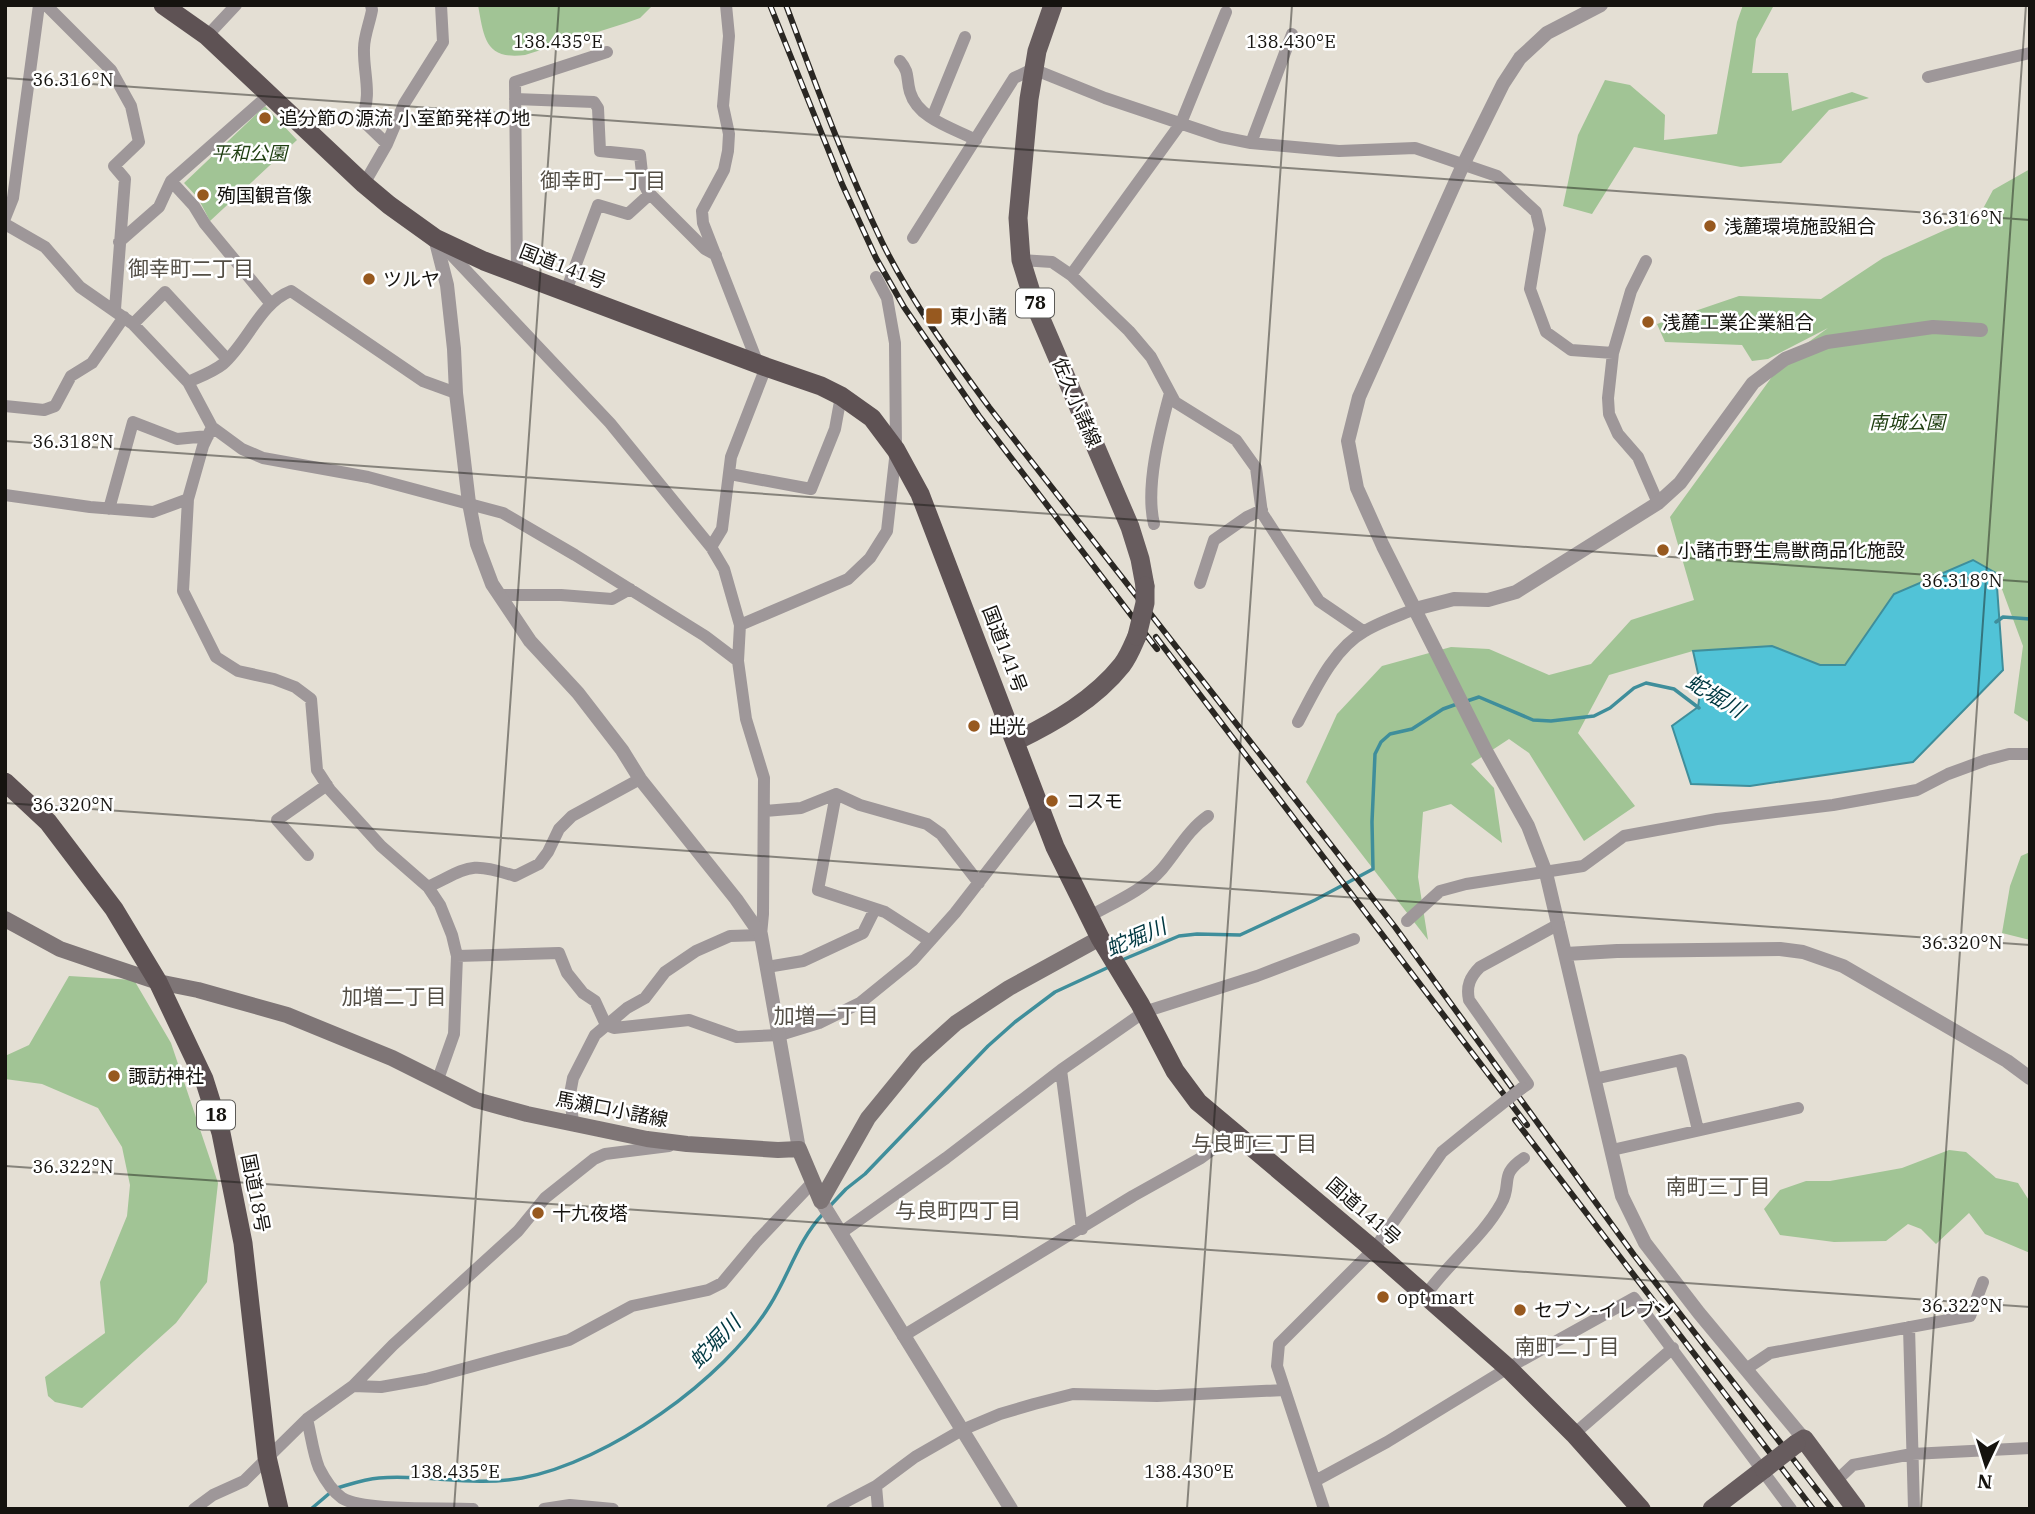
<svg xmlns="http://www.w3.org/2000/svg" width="2035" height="1514" viewBox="0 0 2035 1514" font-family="'IBM Plex Serif','Noto Sans JP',serif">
	<rect width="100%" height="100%" fill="#e4dfd4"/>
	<!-- green -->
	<path fill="#a1c495" d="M478 5H653L640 18 626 23 525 55C485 60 484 38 478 5Z
		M1743 5H1774L1756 39 1752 73H1788L1792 111 1852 92 1869 98 1829 110 1781 163 1741 167 1634 147 1592 214 1563 206 1578 135 1605 80 1630 85 1665 115 1664 140 1717 134 1737 22Z
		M265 106 297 140 210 221 198 198 184 183Z
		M2030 169V723L2014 713 2023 646 1996 573 1973 560 1894 594 1845 665H1820L1772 646 1693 651 1609 675 1578 733 1635 806 1584 841 1529 753 1509 739 1471 764 1494 788 1502 843 1451 804 1423 812 1418 877 1428 940 1306 782 1337 714 1382 666 1451 647 1489 649 1549 675 1591 664 1631 620 1694 600 1670 517 1785 359 1828 328 1768 359 1752 361 1742 345 1665 342 1657 324 1739 296 1821 299 1883 258 1945 230 1978 218 1993 190Z
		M2030 852V940L2002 933 2010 886 2021 856Z
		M69 976 134 980 171 1043 218 1183 207 1282 176 1323 82 1408 55 1402 48 1396 45 1377 105 1333 100 1282 127 1216 130 1185 122 1147 98 1108 42 1084 5 1079V1056L29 1045Z
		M1949 1150 1966 1152 1996 1178 2018 1183 2030 1202V1253L1985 1234 1969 1213 1936 1244 1921 1229 1908 1224 1886 1241 1834 1242 1780 1235 1764 1209 1780 1190 1806 1181H1830L1902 1168Z"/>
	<!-- water -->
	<path fill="#51c3d7" stroke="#3f8e9b" stroke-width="2" d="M1973 560 1996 573 2003 670 1913 762 1750 786 1691 784 1672 726 1698 707 1701 687 1693 651 1772 646 1820 665H1845L1894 594Z"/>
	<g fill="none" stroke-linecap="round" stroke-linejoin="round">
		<!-- stream -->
		<path stroke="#3f8e9b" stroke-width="3.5" d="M1996 622 2003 617 2030 619
			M1464 702 1479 697 1533 720 1551 721 1594 716 1610 708 1634 688 1646 683 1674 689 1699 708
			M1122 960 1179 936 1197 934 1240 935 1315 900 1373 869 1372 822 1375 754 1381 742 1390 734 1412 729 1443 709 1457 704
			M828 1208 846 1189 865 1174 988 1046 1015 1022 1055 992 1109 967
			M337 1488C351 1484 365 1479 379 1478 427 1474 471 1487 522 1478 608 1462 724 1380 770 1305 789 1275 798 1240 823 1214
			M311 1509 331 1492"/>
		<!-- minor -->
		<path stroke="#9e9799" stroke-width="12" d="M46 5 111 70 131 106 139 142 114 166 125 179 115 309
			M371 5 372 10C370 22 364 36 364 48 363 73 373 95 361 119L387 144
			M726 5 729 36 723 106 729 134 728 151 724 170 702 211 703 223 758 364
			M207 36 236 5
			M900 61C910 73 906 78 910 92 918 119 953 128 976 140
			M1928 77 2030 53
			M515 99 594 102 598 108 600 151 640 155 643 182 648 192 705 249 716 255
			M932 118 965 37
			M1251 143 1292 34
			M171 181 194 206 205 224 271 304
			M364 184 387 144 404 104 443 42 441 5
			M5 218 13 198 39 5
			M5 224 45 247 80 287 133 324 188 382 212 427 242 449 263 458 368 477 503 513 575 555 705 636 738 661
			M913 238 1014 78 1033 69 1105 98 1221 137 1251 143 1339 151 1415 148 1497 176 1536 212 1540 229 1530 289 1546 332 1571 350 1613 353
			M119 242 159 207 171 181 270 94
			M443 246 610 423 711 547 724 569 740 625 738 661 746 719 764 778 763 914 761 935 730 936 696 951 665 972 645 998 627 1008 595 1035 573 1078 570 1094 573 1123
			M1021 260 1052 262 1071 275 1129 331 1151 357 1175 402 1236 440 1256 468 1262 513 1319 601 1363 631
			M1646 261 1631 291 1613 353 1608 398 1609 414 1618 434 1638 457 1658 503
			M517 273 515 82 607 52
			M1071 275 1181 123 1226 12
			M566 291 598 205 628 214 650 194
			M133 324 165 292 227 359
			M188 382C199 377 213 372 223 364 248 342 260 303 291 291L423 381 456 393
			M5 406 44 410 55 406 71 376 92 363 124 317
			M212 427 203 446 188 499 183 591 216 657 238 671 274 679 295 687 311 699 317 770 330 790 381 846 428 887 440 905 452 935 457 956 454 1034 437 1082
			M730 474 811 489 835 429 841 396
			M5 495 90 507 153 512 188 499
			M109 509 133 422 177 439 208 436
			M1154 524C1145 487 1160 430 1170 393
			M711 547 722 529 731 457 766 367
			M1200 583 1214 540 1247 517 1262 510
			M499 595H561L612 599 630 589
			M740 625 848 579 870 558 887 531 896 450 895 343 887 298 876 277
			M1298 722C1315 690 1333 649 1365 631 1380 622 1398 616 1415 609
			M765 811 801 808 836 794
			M308 855 277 820 327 785
			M428 887C470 867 469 861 515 876L539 864 548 852 559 829 572 816 640 779
			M1090 916C1113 903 1144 890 1162 869 1178 850 1188 830 1208 816
			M1407 921 1440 891 1466 884 1583 866 1624 836 1717 819 1833 805 1917 790 1948 774 1986 760 2009 754H2030
			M930 941 885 912 818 890 836 794 860 805 927 824 941 834 979 883
			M457 956 559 953 567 973 583 993 595 1001 606 1025
			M767 967 803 961 863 933 875 909
			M606 1025 614 1028 689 1020 737 1037 780 1035 819 1023 860 1003 913 960 955 913 1038 806
			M1061 1070 1082 1229
			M1594 1079 1681 1060 1698 1130
			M1522 1088 1528 1084 1469 1000C1466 986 1470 977 1480 967L1559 924
			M1612 1150 1798 1108
			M842 1232 946 1158 1061 1070 1144 1012 1257 976 1354 939
			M1425 1296C1448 1263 1482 1238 1501 1204 1513 1184 1498 1175 1524 1158
			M1909 1327 1914 1509
			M903 1336 1133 1196 1201 1158 1236 1132
			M1746 1369 1770 1353 1970 1316 1983 1282
			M353 1386 381 1387 426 1379 569 1340 632 1306 708 1290 722 1283 757 1241 812 1183
			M307 1419C311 1435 313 1453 319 1468 324 1478 332 1491 342 1498 365 1512 444 1507 473 1509
			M1574 1434 1673 1348
			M1315 1481 1387 1442 1508 1368 1634 1298 1791 1509
			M1836 1481 1853 1465 1912 1454 2030 1448
			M876 1486 878 1509
			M194 1509 213 1495 244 1481 307 1419 353 1386 393 1345 518 1231 545 1198 594 1159 605 1154 669 1146
			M544 1509 570 1505 613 1509
			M832 1509 876 1486 915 1457 962 1430 1000 1414 1034 1404 1073 1394 1157 1396 1285 1390
			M1324 1509 1277 1366 1279 1344 1367 1256 1380 1241 1442 1152 1474 1126"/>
		<!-- tertiary -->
		<path stroke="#9e9799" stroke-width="14" d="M1601 5 1547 33 1520 58 1503 84 1463 165 1359 397 1348 441 1357 488 1383 546 1486 751 1528 826 1546 873 1622 1196 1645 1243 1699 1313 1804 1439
			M435 238 447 285 454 349 456 393 469 503 477 544 492 584 530 641 578 693 622 750 640 779 736 899 761 935 799 1149
			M1415 609 1454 599 1488 600 1516 592 1658 503 1680 483 1753 383 1785 359 1827 342 1933 327 1981 330
			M1566 954 1617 951 1780 949 1803 952 1843 966 2007 1061 2030 1078
			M821 1201 1011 1509"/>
		<!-- secondary -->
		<path stroke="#7e7576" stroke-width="16" d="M5 919 60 949 98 962 158 982 198 990 287 1015 392 1058 476 1100 527 1114 647 1139 687 1144 778 1150 799 1149 821 1201
			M821 1201 868 1118 917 1058 956 1023 1009 988 1100 938"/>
		<!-- primary -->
		<path stroke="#675c5e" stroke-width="19" d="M1053 5 1037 51 1029 99 1018 218 1021 260 1035 305 1130 527 1140 559 1145 586
			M1016 741C1055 722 1095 699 1122 665 1129 656 1133 645 1137 636
			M1796 1444 1804 1439 1856 1509
			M1712 1509 1764 1469"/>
		<!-- trunk -->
		<path stroke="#5e5254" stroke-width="19" d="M163 5 207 36 364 184 389 205 435 238 484 261 766 367 821 386 841 396 872 418 896 450 920 494 1055 847 1100 938 1140 1004 1175 1071 1198 1102 1367 1244 1508 1368 1574 1434 1641 1509
			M5 782 48 822 114 909 158 982 204 1079 221 1133 243 1243 267 1457 279 1509"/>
		<!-- rail casing -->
		<g stroke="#2a2723" stroke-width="6">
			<path id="rail" d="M770 5 842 184 876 258 904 307 979 416 1157 649
				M786 5C816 85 845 165 882 242 911 301 950 354 989 407L1395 927 1634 1255 1832 1509
				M1156 637 1527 1125
				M1515 1120 1813 1509"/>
		</g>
		<!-- rail -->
		<use href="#rail" stroke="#fff" stroke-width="3.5" stroke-dasharray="10" stroke-linecap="butt"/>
		<!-- minor-bridge -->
		<path stroke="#9e9799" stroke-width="12" d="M1474 1126 1522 1088"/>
		<!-- primary-bridge -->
		<path stroke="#675c5e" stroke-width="19" d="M1137 636 1145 603V586
			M1764 1469 1796 1444"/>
	</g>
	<!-- ticks -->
	<path fill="none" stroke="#15130f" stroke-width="2" stroke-opacity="0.45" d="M5 78 2030 220M5 441 2030 582M5 803 2030 945M5 1166 2030 1307M454 1509 559 5M1187 1509 1292 5M1921 1509 2026 5"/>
	<!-- markers -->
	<g fill="#97591f" stroke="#fff" stroke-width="2.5">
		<circle cx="265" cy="118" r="7"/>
		<circle cx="203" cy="195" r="7"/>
		<circle cx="1710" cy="226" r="7"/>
		<circle cx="369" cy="279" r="7"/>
		<rect x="925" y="307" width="18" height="18" rx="3.5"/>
		<circle cx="1648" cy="322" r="7"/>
		<circle cx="1663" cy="550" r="7"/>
		<circle cx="974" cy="726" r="7"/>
		<circle cx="1052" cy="801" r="7"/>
		<circle cx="114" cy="1076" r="7"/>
		<circle cx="538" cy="1213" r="7"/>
		<circle cx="1383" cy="1297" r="7"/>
		<circle cx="1520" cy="1310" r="7"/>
	</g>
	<g text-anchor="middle" stroke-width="5" stroke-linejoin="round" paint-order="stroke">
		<!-- shield labels -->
		<g fill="#fff" stroke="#5b5a57" stroke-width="2">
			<rect x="1016" y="288.5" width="38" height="29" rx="5"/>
			<rect x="197" y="1100.5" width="38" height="29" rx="5"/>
		</g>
		<g font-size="18" font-weight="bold" fill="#15130f">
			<text x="1035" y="309">78</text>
			<text x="216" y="1121">18</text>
		</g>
		<!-- poi labels -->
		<g font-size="19" fill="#15130f" stroke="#fff" text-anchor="start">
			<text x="279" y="125">追分節の源流 小室節発祥の地</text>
			<text x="217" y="202">殉国観音像</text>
			<text x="1724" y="233">浅麓環境施設組合</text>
			<text x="383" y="286">ツルヤ</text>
			<text x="950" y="323">東小諸</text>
			<text x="1662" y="329">浅麓工業企業組合</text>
			<text x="1677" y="557">小諸市野生鳥獣商品化施設</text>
			<text x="988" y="733">出光</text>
			<text x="1066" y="808">コスモ</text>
			<text x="128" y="1083">諏訪神社</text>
			<text x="552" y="1220">十九夜塔</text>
			<text x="1397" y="1304">opt mart</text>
			<text x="1534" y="1317">セブン-イレブン</text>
		</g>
		<!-- park labels -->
		<g font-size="19" font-style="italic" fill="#1f3f11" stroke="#fff">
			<text x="249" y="160">平和公園</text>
			<text x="1907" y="429">南城公園</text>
		</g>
		<!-- street labels -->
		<g font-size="19" fill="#15130f" stroke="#fff">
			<text transform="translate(563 266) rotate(21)" y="7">国道141号</text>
			<text transform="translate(1077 402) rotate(67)" y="7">佐久小諸線</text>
			<text transform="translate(1005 649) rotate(69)" y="7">国道141号</text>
			<text transform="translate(612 1109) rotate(11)" y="7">馬瀬口小諸線</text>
			<text transform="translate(256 1193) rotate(79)" y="7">国道18号</text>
			<text transform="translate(1364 1211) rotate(41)" y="7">国道141号</text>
		</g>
		<!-- neighbourhood labels -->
		<g font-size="21" fill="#544f46" stroke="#fff">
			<text x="603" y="188">御幸町一丁目</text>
			<text x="191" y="276">御幸町二丁目</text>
			<text x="394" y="1004">加増二丁目</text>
			<text x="826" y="1023">加増一丁目</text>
			<text x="1254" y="1151">与良町三丁目</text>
			<text x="1718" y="1194">南町三丁目</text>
			<text x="958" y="1218">与良町四丁目</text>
			<text x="1567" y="1354">南町二丁目</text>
		</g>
		<!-- water labels -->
		<g font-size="21" font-style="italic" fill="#003841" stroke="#fff">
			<text transform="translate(1715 696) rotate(31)" y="7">蛇堀川</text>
			<text transform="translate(1136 938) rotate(-23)" y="7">蛇堀川</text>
			<text transform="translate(715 1342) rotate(-46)" y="7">蛇堀川</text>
		</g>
	</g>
	<g font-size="18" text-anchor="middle" fill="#15130f" stroke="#fff" stroke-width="5" stroke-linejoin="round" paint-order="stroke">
		<text x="558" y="48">138.435°E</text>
		<text x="1291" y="48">138.430°E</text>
		<text x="73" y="86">36.316°N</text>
		<text x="1962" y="224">36.316°N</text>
		<text x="73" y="448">36.318°N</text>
		<text x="1962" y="587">36.318°N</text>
		<text x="73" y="811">36.320°N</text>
		<text x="1962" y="949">36.320°N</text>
		<text x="73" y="1173">36.322°N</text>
		<text x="1962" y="1312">36.322°N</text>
		<text x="455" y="1478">138.435°E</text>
		<text x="1189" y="1478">138.430°E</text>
	</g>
	<!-- border -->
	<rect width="2035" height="1514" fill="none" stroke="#15130f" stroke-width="14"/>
	<!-- north arrow -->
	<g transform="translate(1986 1465) rotate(184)" stroke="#ffffff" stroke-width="5" paint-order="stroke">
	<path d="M0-5L12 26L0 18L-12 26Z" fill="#15130f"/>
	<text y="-10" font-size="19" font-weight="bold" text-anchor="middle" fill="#15130f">N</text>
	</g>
</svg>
